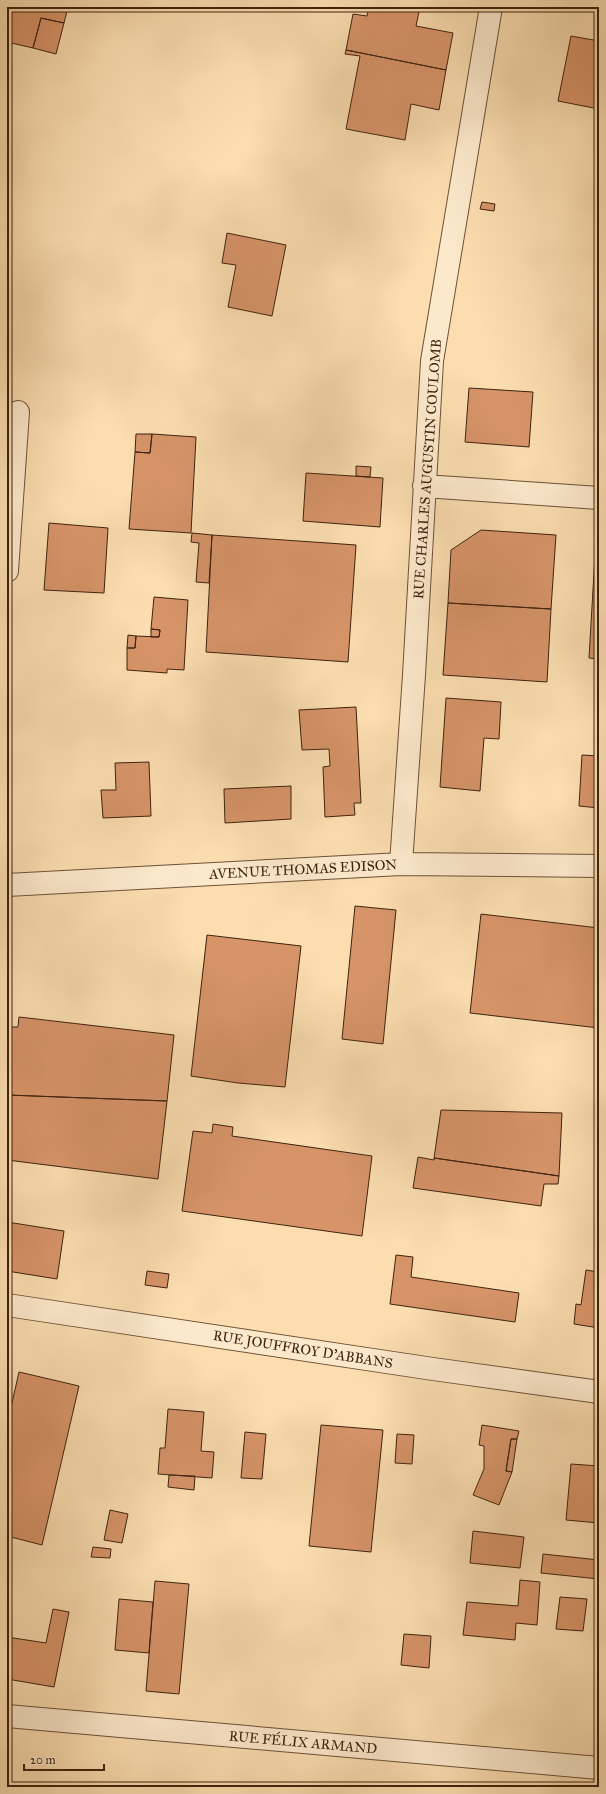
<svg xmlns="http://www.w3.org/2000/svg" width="606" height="1794" viewBox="0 0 606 1794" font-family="'IM FELL Great Primer',serif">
	<rect width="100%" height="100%" fill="#fbddb0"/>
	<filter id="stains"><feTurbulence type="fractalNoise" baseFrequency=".005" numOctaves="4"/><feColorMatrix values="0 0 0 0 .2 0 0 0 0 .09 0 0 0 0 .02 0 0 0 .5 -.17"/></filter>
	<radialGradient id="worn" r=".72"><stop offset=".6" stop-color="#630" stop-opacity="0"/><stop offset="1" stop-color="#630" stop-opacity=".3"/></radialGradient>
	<!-- building -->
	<path fill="#d79469" stroke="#3f220f" d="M7 7H68L64 23 41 18 33 48 7 42Z
		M369 7H420L416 26 453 33 446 70 346 50 353 14 367 16Z
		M41 18 64 23 56 54 33 48Z
		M571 36 599 41V109L558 101Z
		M346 50 446 70 439 110 411 104 405 140 346 129 360 56 345 54Z
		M482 202 495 204 494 211 480 209Z
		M227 233 286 245 272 316 228 307 236 265 222 263Z
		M469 388 533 392 529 447 465 442Z
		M136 434H152L150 453 135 452Z
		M152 434 196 437 191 533 129 529 135 452 150 453Z
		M356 466 371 467 370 477 356 476Z
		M306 473 383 478 380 527 303 521Z
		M49 523 108 528 104 593 44 590Z
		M481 530 556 535 551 609 448 603 451 550Z
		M192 533 212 535 209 583 196 582 199 543 191 542Z
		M212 535 356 545 348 662 206 652Z
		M596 538 599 539V659L589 658Z
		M154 597 188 600 184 670 167 669V673L127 670V648H135L136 636 159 637 160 630 151 629Z
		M448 603 551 609 547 682 443 675Z
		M151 629 160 630 159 637H151Z
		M128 635 136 636 135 648H127Z
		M446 698 501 702 499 739 484 738 480 791 440 787Z
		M356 707 361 803H354L355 815 325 817 323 767 330 766 329 749 302 750 299 710Z
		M582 755 599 756V808L579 806Z
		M149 762 151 816 103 818 101 790H116L115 763Z
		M291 786V819L225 823 224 789Z
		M355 906 396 910 383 1044 342 1039Z
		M481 914 599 928V1028L470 1013Z
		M207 935 301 946 285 1087 238 1083 191 1076Z
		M19 1017 174 1035 167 1101 7 1095V1065L11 1027H18Z
		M7 1095 167 1101 158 1179 7 1160Z
		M441 1110 562 1113 559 1176 434 1158Z
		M213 1124 233 1127 232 1136 372 1156 362 1236 182 1211 193 1131 212 1133Z
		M418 1157 434 1160V1158L559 1176 558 1184H544L541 1206 413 1188Z
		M7 1222 64 1231 57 1279 7 1271Z
		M396 1255 413 1257 411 1277 519 1293 515 1322 390 1304Z
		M586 1270 599 1272V1328L574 1324 576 1304 581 1305Z
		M147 1271 169 1274 167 1288 145 1285Z
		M19 1372 79 1386 42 1545 7 1536V1415L9 1416Z
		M168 1409 204 1412 201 1451 214 1452 212 1478 158 1474 160 1448H165Z
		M321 1425 383 1430 371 1552 309 1546Z
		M482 1425 519 1431 517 1439H511L506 1471 512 1472 499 1505 473 1495 484 1469V1446L479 1445Z
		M245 1432 266 1434 262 1479 241 1478Z
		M397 1434 414 1435 412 1464 395 1463Z
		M511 1439H517L512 1472 506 1471Z
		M571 1464 599 1466V1523L566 1520Z
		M169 1475 195 1476 194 1490 168 1487Z
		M110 1510 128 1514 122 1543 104 1540Z
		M473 1531 524 1537 520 1568 470 1563Z
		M93 1547 111 1549 110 1558 91 1557Z
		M543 1554 599 1560V1579L541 1573Z
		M520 1580 540 1582 537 1625 516 1623 515 1640 463 1635 467 1602 518 1606Z
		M155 1581 189 1584 179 1694 146 1691Z
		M560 1597 587 1599 583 1631 556 1629Z
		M119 1599 153 1602 149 1653 115 1650Z
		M53 1609 69 1612 54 1687 7 1679V1637L46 1643Z
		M597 1609H599V1645H595Z
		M404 1634 431 1636 429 1668 401 1665Z"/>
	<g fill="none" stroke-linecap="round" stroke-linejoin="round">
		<!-- minor casing -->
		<g stroke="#6e5137" stroke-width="24">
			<path id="minor" d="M424 486 599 498
				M7 571 18 412
				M401 864 414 675 432 361 491 7
				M7 885 401 864 599 866
				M7 1305 433 1369 599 1392
				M7 1716 599 1768"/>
		</g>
		<!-- minor -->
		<use href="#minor" stroke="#fce9cc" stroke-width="22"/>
	</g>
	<g text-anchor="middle" stroke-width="3" stroke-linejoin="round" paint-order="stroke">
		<!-- street labels -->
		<g font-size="14" fill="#3f220f" stroke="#fce9cc">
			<text transform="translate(427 469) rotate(-86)" y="5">RUE CHARLES AUGUSTIN COULOMB</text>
			<text transform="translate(303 869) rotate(-3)" y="5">AVENUE THOMAS EDISON</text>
			<text transform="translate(303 1349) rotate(9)" y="5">RUE JOUFFROY D'ABBANS</text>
			<text transform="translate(303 1742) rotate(5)" y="5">RUE FÉLIX ARMAND</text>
		</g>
	</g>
	<!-- margin -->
	<rect width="606" height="1794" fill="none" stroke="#fbddb0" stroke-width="24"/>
	<rect x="8" y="8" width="590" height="1778" fill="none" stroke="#3f220f" stroke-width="2"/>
	<rect x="12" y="12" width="582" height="1770" fill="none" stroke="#3f220f"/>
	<!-- scale -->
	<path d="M24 1764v6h80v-6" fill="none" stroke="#3f220f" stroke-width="2"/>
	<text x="30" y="1764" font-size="12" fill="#3f220f" stroke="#fce9cc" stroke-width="3" paint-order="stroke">20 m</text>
	<rect width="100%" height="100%" filter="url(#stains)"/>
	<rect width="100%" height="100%" fill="url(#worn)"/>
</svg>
